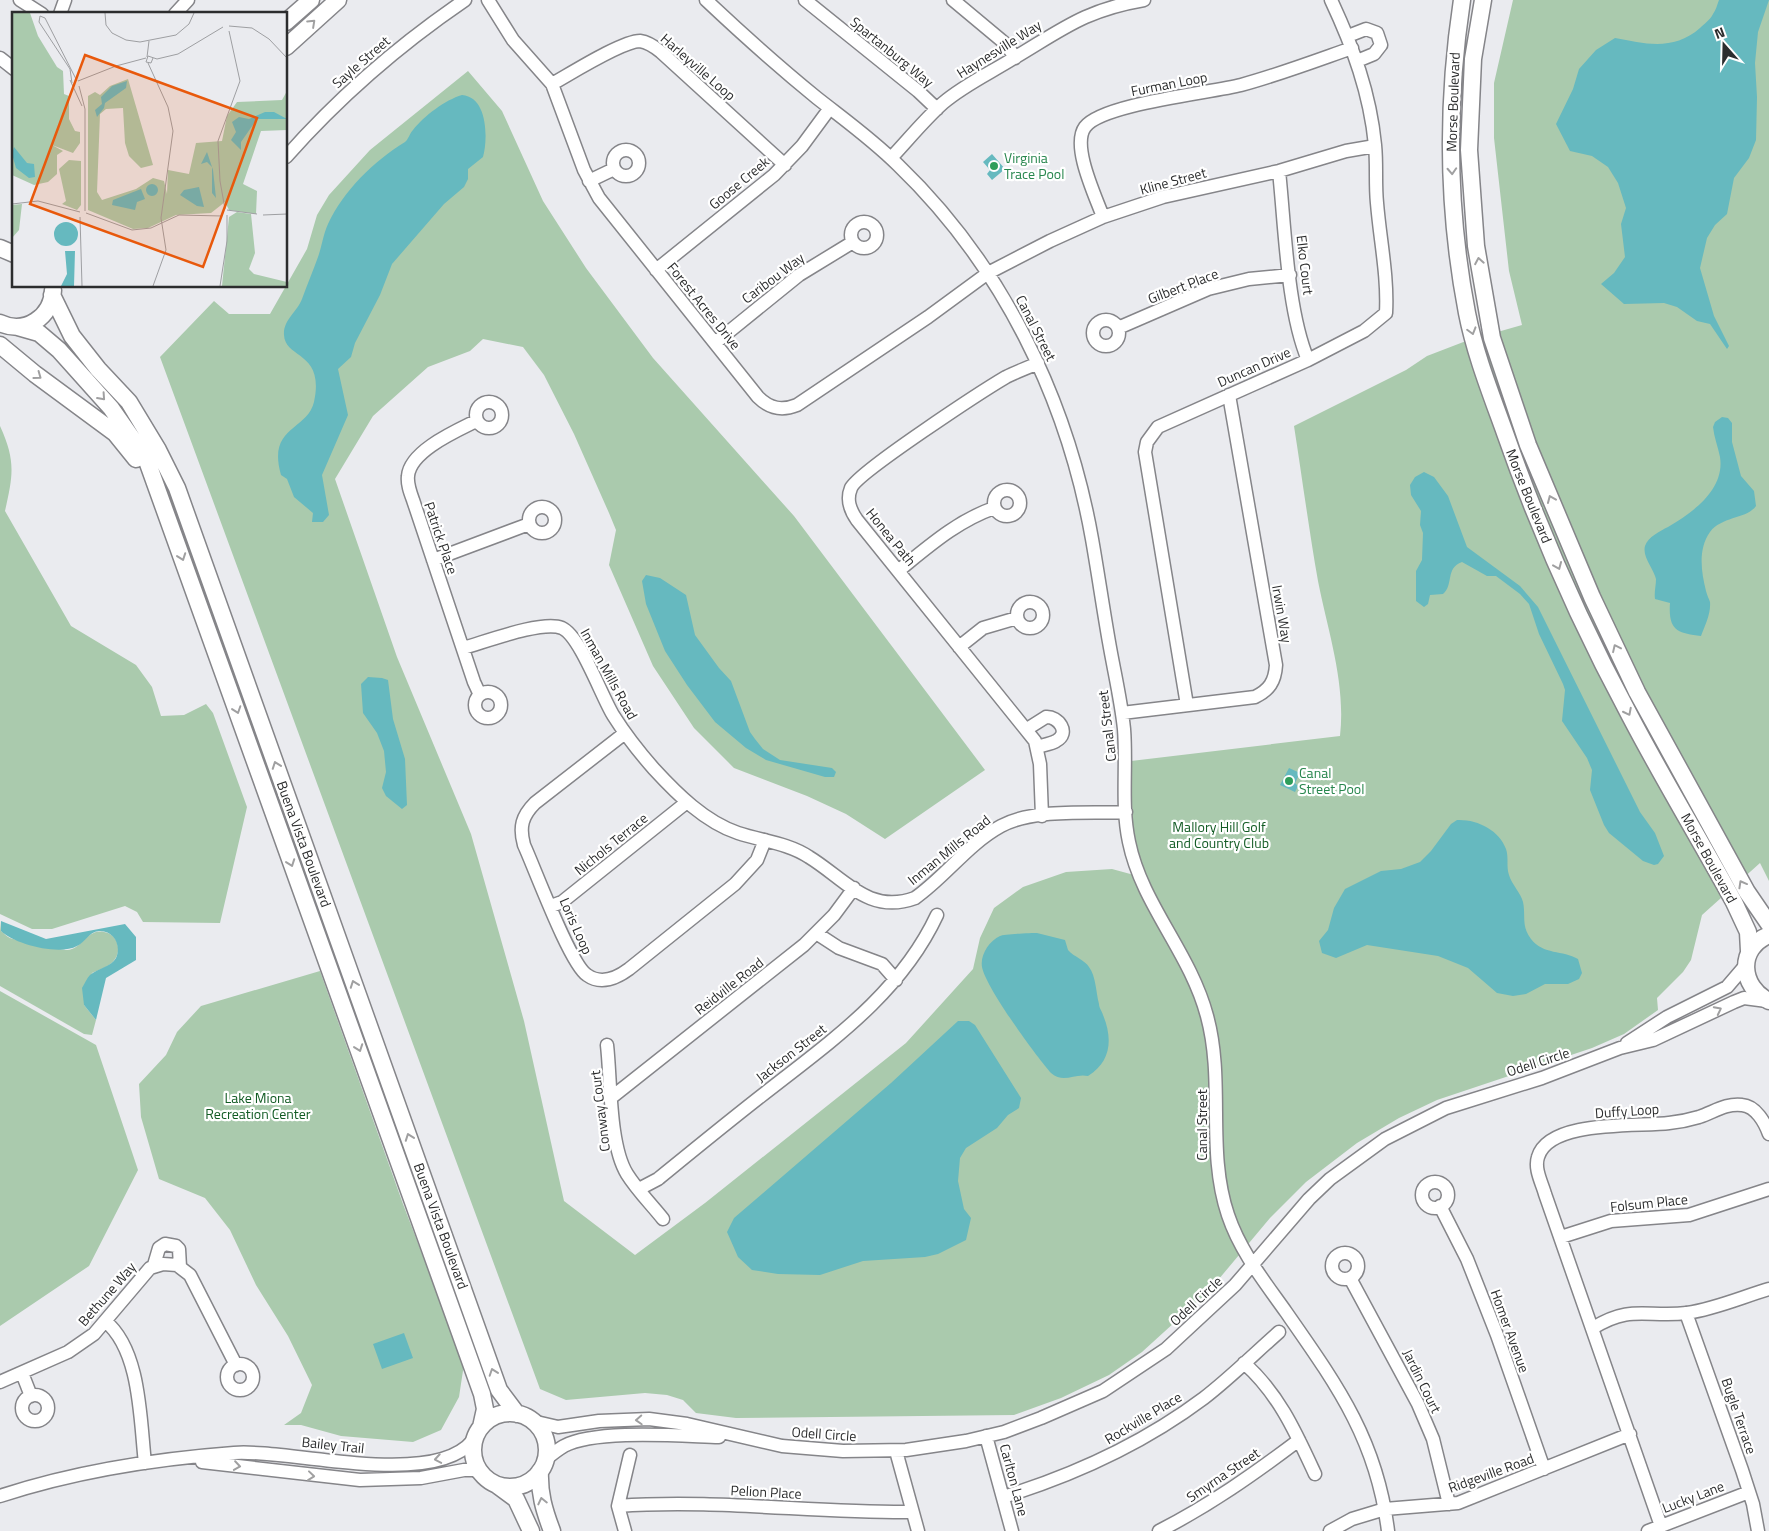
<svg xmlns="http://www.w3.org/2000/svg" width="1769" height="1531" viewBox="0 0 1769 1531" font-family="'Titillium Web',sans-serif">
	<rect width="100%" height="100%" fill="#eaebef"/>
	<!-- green -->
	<path fill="#aacaad" d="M1513 0H1769V881L1760 863 1702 915 1691 960 1683 972 1657 998 1658 1010 1624 1034 1592 1048 1437 1100 1399 1118 1357 1143 1306 1182 1270 1218 1208 1292 1142 1352 1109 1375 1061 1398 1014 1415 736 1418 696 1413 683 1400 667 1395 645 1393 566 1400 540 1389 160 357 214 301 229 314H270L307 249 317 215 329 195 370 150 468 71 502 111 543 201 586 268 653 358 794 516 985 770 885 839 846 814 807 796 734 768 694 728 653 666 609 565 616 530 609 513 574 434 544 375 523 347 483 339 470 351 428 367 373 416 335 479 397 657 471 834 524 1021 564 1201 635 1255 705 1203 906 1043 973 969 980 938 994 908 1023 887 1066 872 1112 869 1134 875 1191 989 1202 988 1184 947 1146 881 1133 840 1131 761 1340 736C1346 683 1328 632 1318 581 1309 530 1302 477 1294 426L1406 370 1427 356 1466 341 1522 325 1509 271 1494 138V83Z
		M0 426C16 461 13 475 5 511L71 626 136 665 152 687 161 716 184 715 206 704 213 713 247 807 220 923 143 922 137 912 125 906 52 929H32L0 914Z
		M0 921 1 931C4 933 7 937 10 938 14 940 62 950 67 950 83 949 87 928 104 932 117 934 122 949 115 959 111 966 99 970 92 973L84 1005 96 1020 92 1035 84 1034 0 986Z
		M320 971 403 1204 464 1364 459 1397 441 1430 413 1442 341 1436 301 1425H284L301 1413 312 1385 288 1336 256 1285 230 1230 205 1198 159 1179 141 1117 139 1084 166 1055 177 1032 201 1006Z
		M0 991 96 1045 138 1170 89 1266 0 1326Z"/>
	<!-- water -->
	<path fill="#66b9bf" d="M1719 0H1769L1758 32 1755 63 1757 97 1756 140 1749 158 1734 178 1727 214 1715 225 1707 238 1700 268 1714 316 1729 346 1727 349 1710 324 1697 321 1677 307 1664 303 1624 304 1601 284 1614 273 1625 257 1621 224 1626 208 1618 183 1608 167 1592 156 1570 151 1556 124 1573 89 1579 69 1596 50 1615 38C1646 44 1674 51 1700 28 1704 24 1710 20 1713 14 1716 10 1717 5 1719 0Z
		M462 95C488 97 488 139 483 157L468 169V179L464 187 444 204 392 264 380 295 355 343 351 357 338 369 348 415 322 475 329 515 323 522H312L313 513 294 497 287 479 281 475C267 426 307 431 314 402 325 351 285 359 284 335 283 320 297 312 302 299 307 285 313 271 318 257 322 246 323 235 328 224 344 190 373 162 405 142 408 140 410 133 413 130 424 116 445 100 462 95Z
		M992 154 1005 169 992 180 987 174 990 170 983 162Z
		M1722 417 1728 418 1732 423V442L1741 476 1754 491 1756 506C1747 519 1722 516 1710 532 1698 549 1701 571 1706 591 1707 595 1709 599 1710 602 1711 614 1705 625 1701 636 1678 633 1668 631 1670 603L1655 599C1654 592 1656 586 1656 579 1654 569 1642 557 1645 546 1648 537 1660 531 1668 527 1694 512 1725 489 1720 457 1718 447 1714 437 1713 427L1715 422Z
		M1424 472 1434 477 1448 496 1467 547 1520 586 1538 607 1640 812 1655 833 1664 856 1658 864 1654 865 1643 861 1609 833 1604 825 1590 790 1592 770 1587 758 1562 721 1565 690 1563 684 1539 634 1529 604 1520 594 1496 576H1487L1462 562C1445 568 1454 585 1443 594L1430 595 1428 604 1424 607 1416 601V571L1422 560 1423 533 1420 525 1421 511 1411 495 1410 485 1415 477Z
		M646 575 660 578 686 595 695 635 719 668 731 681 750 732 755 739 763 749 780 760 832 768 836 772 834 777H825L766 760 746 748 715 722 687 685 665 651 646 604 642 581Z
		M368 677 382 678 388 680 393 719 405 759 407 805 402 809 386 796 382 788 386 772 384 751 377 733 363 713 361 684Z
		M1289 768 1300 773 1295 783 1298 786 1295 792 1280 785Z
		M1457 820C1477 819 1499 830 1506 849 1509 858 1506 866 1509 875 1512 885 1521 893 1523 902 1526 916 1521 926 1531 939 1543 955 1563 950 1578 959L1582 973 1579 979 1568 984H1545L1526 994 1513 996 1497 993 1468 968 1438 956 1367 945 1336 958 1322 953 1319 941 1328 930 1334 908 1345 889 1381 871 1401 869 1420 862 1431 851 1451 824Z
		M1 921 46 939 125 924 136 937V960L106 978 96 1020 84 1005 82 988C85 983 87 978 90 975 98 968 111 967 116 958 122 945 113 930 99 931 88 932 86 942 77 946 59 956 14 944 1 931Z
		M1037 933 1065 940 1068 950C1074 957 1085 960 1089 967 1096 976 1096 993 1099 1004 1099 1008 1102 1011 1103 1015 1113 1039 1111 1062 1088 1076 1074 1073 1064 1084 1051 1073 1036 1056 986 988 982 967 980 955 989 941 1000 936 1003 934 1032 933 1037 933Z
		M958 1021H969L975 1025 1021 1098 1019 1108 1008 1115 997 1128 966 1148 960 1158 958 1181 964 1209 971 1218 966 1240 938 1254 925 1257 863 1261 820 1275 778 1274 752 1270 738 1257 727 1232 734 1218 891 1083Z
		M404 1333 413 1358 382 1369 373 1344Z"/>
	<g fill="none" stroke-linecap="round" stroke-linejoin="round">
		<!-- minor casing -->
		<g stroke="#858589" stroke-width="15">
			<path id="minor" d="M20 0 42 14
				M488 0 513 40 552 84 584 170 599 198 758 397C770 409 782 411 797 405L928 317 988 273 1050 241 1103 217 1163 197 1279 171 1346 151 1375 146
				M706 0C742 34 779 67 817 98 845 120 873 140 898 165 1002 265 1067 398 1092 539 1098 573 1103 608 1109 642 1114 671 1121 700 1124 729 1127 766 1121 805 1129 842 1142 905 1190 952 1207 1016 1225 1082 1206 1150 1228 1215 1240 1251 1264 1281 1286 1312 1337 1385 1377 1440 1388 1531
				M805 0 918 91 937 109
				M953 0 1007 45 1015 58
				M60 14 65 0
				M175 14 188 0
				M1348 36 1366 29 1377 33 1381 45 1374 54 1357 61
				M0 58 14 69
				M552 84C570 74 622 41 640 41 648 42 655 47 661 52L785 165
				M613 163a13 13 0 1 1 26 0a13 13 0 1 1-26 0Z
				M286 157C339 97 399 45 465 0
				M891 158C908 140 924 120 943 103 964 85 990 73 1014 58 1063 29 1085 10 1144 0
				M1279 171C1285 227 1287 310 1308 360
				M589 181 614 169
				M1103 217C1096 197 1071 146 1085 127 1102 104 1209 93 1241 85 1278 75 1315 61 1352 48
				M851 235a13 13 0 1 1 26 0a13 13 0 1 1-26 0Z
				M656 270 774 175 802 146 830 108
				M1093 333a13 13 0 1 1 26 0a13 13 0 1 1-26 0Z
				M1118 328 1208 289 1249 279 1290 275
				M715 343 799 275 853 242
				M1038 363C1027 368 1016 372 1006 377 984 390 858 472 851 488 846 500 850 510 857 520L1035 741 1040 764 1042 816
				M476 415a13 13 0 1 1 26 0a13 13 0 1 1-26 0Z
				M476 421C456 431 410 451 408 476 407 484 410 492 413 500L474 682 480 695
				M994 503a13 13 0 1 1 26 0a13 13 0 1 1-26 0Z
				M529 520a13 13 0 1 1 26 0a13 13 0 1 1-26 0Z
				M433 560 529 524
				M898 571C929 546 957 521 994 508
				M1017 615a13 13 0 1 1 26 0a13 13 0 1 1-26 0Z
				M959 647 983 628 1017 618
				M463 648C485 642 542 620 562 628 580 636 601 695 613 715 625 734 639 752 654 769 677 794 705 822 738 833 762 841 788 843 809 857 845 879 869 915 915 898 945 877 968 844 1001 826 1034 808 1088 814 1126 812
				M475 705a13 13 0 1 1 26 0a13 13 0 1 1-26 0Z
				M1187 705 1145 452 1147 442 1158 427 1308 360 1364 331 1386 313C1388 276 1380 240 1377 203 1375 184 1377 164 1375 145 1370 93 1353 47 1331 0
				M1122 713 1255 697C1269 690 1275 682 1276 665L1229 395
				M1027 729 1046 717C1058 716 1071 733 1056 741 1051 744 1043 745 1037 747
				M625 733 535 803C522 816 519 827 524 845 535 869 570 964 587 975 601 985 617 978 629 969L735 884 757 860 765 840
				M551 906 562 902 687 802
				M816 933 839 948 882 964 896 980
				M1627 1043 1667 1017 1727 987 1745 966
				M607 1045C611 1079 609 1145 627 1174 637 1190 651 1204 663 1219
				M612 1097 804 945 834 915 854 888
				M1422 1195a13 13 0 1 1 26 0a13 13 0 1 1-26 0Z
				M639 1189 658 1179C696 1148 735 1116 774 1086 837 1037 902 990 937 915
				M1440 1206 1467 1259 1497 1335 1544 1469
				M1561 1237 1611 1221 1689 1215 1769 1189
				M1332 1266a13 13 0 1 1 26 0a13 13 0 1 1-26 0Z
				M154 1265 159 1248 165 1244 176 1246 179 1249 180 1267
				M1350 1278 1418 1404 1433 1439 1449 1504
				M1686 1313 1742 1470 1753 1504 1758 1531
				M105 1321C141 1350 140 1421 145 1463
				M1593 1328C1631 1304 1648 1318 1687 1313 1715 1309 1742 1297 1769 1289
				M1244 1363C1279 1394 1296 1433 1315 1474
				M227 1377a13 13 0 1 1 26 0a13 13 0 1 1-26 0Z
				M22 1373 31 1396
				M0 1382 68 1352 94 1334 150 1268 163 1264 177 1265 190 1275 236 1365
				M22 1408a13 13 0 1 1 26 0a13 13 0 1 1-26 0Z
				M532 1421 558 1427 599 1421 649 1419 687 1424 782 1446 843 1451 906 1450 966 1441 1004 1432 1041 1418 1103 1391 1166 1349 1235 1285 1309 1199 1330 1179 1385 1139 1446 1108 1542 1078 1620 1048 1653 1040 1734 1002 1744 998 1767 1001
				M986 1436 1012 1531
				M896 1451 918 1531
				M545 1460C551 1455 557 1450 564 1446 596 1429 681 1436 719 1437
				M202 1462 360 1480 421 1478 464 1470H474L482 1474
				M0 1496C76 1471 154 1459 234 1453 288 1448 446 1493 477 1434
				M1003 1497C1074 1475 1144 1443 1204 1398 1230 1378 1254 1354 1279 1332
				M618 1506C716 1499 814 1513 912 1512
				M1661 1526 1545 1194C1542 1183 1534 1169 1538 1157 1549 1119 1640 1127 1669 1123 1679 1122 1689 1120 1699 1117 1714 1112 1726 1103 1742 1105 1756 1106 1765 1123 1769 1134
				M625 1531 618 1506 630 1455
				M1159 1531C1210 1505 1254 1474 1299 1440
				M1330 1531 1352 1519 1385 1509 1458 1503 1630 1434
				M1648 1531 1749 1492"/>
		</g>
		<!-- major casing -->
		<g stroke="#858589" stroke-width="19">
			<path id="major" d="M1462 0C1446 105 1447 209 1467 313 1475 354 1491 394 1505 433 1539 530 1581 625 1630 716 1663 779 1700 840 1734 902L1748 932 1749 951
				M1483 0 1473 59 1469 150 1476 246 1492 338 1528 445 1592 597 1637 692 1747 892 1769 924
				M286 22 311 0
				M286 47 338 0
				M0 248 14 254
				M52 295 72 336 98 369 129 402 158 450 177 488 499 1390 517 1414
				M0 323C25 335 52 317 53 290
				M18 327 39 333 59 350 111 408 146 458 482 1394 485 1409 481 1427
				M0 345 35 374 115 433 136 459
				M1769 935C1737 948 1740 987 1769 1001
				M473 1450a37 37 0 1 1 74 0a37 37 0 1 1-74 0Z
				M540 1471C539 1493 544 1510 552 1531
				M497 1485 516 1499 531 1531"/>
		</g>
		<!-- minor -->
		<use href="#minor" stroke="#fff" stroke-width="12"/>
		<!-- major -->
		<use href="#major" stroke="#fff" stroke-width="16"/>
	</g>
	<!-- one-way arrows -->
	<defs><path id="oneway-chevron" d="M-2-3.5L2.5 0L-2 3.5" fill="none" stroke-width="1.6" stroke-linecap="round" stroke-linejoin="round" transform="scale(1.25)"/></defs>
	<g stroke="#a0a0a1">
		<use href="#oneway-chevron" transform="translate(312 23) rotate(-43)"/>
		<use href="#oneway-chevron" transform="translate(1452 171) rotate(87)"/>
		<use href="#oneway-chevron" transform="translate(1479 261) rotate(-100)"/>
		<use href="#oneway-chevron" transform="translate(1472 331) rotate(74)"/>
		<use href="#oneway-chevron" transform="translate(38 376) rotate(36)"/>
		<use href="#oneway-chevron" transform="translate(102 397) rotate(48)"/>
		<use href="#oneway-chevron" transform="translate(1551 499) rotate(-113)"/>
		<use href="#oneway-chevron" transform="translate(182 557) rotate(70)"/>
		<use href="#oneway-chevron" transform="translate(1558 566) rotate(67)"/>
		<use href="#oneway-chevron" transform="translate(1616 648) rotate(-115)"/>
		<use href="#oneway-chevron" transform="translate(237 710) rotate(71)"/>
		<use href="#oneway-chevron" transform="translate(1628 712) rotate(63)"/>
		<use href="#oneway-chevron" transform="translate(276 765) rotate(-110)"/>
		<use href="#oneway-chevron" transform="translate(291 863) rotate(70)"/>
		<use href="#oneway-chevron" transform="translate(1742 884) rotate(-119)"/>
		<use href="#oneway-chevron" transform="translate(354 984) rotate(-110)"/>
		<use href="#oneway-chevron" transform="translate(1718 1010) rotate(-27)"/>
		<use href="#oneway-chevron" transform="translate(359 1048) rotate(70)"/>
		<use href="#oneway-chevron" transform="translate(409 1137) rotate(-110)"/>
		<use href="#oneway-chevron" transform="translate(493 1372) rotate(-109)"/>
		<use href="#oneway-chevron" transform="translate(639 1420) rotate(177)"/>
		<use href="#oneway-chevron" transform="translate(438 1459) rotate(170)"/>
		<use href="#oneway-chevron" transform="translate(237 1466) rotate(8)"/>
		<use href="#oneway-chevron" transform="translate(311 1476) rotate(6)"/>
		<use href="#oneway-chevron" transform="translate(542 1501) rotate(-103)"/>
	</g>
	<!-- markers -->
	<g fill="#2e9e5b" stroke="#fff" stroke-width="2">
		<circle cx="994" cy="166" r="5"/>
		<circle cx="1289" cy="781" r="5"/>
	</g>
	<g text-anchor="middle" stroke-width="4.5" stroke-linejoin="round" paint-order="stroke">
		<!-- street labels -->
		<g font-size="14" fill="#2c2d2e" stroke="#fff">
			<text transform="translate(999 49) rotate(-32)" y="5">Haynesville Way</text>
			<text transform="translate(892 52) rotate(39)" y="5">Spartanburg Way</text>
			<text transform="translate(361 62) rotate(-41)" y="5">Sayle Street</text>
			<text transform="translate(698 67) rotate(41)" y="5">Harleyville Loop</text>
			<text transform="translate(1169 84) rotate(-11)" y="5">Furman Loop</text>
			<text transform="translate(1453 102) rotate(-88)" y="5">Morse Boulevard</text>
			<text transform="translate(1173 181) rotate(-15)" y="5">Kline Street</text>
			<text transform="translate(739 183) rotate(-40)" y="5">Goose Creek</text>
			<text transform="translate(1305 265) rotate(83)" y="5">Elko Court</text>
			<text transform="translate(773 278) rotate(-37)" y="5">Caribou Way</text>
			<text transform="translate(1183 286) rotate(-21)" y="5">Gilbert Place</text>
			<text transform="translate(704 306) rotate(51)" y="5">Forest Acres Drive</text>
			<text transform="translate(1036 328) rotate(63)" y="5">Canal Street</text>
			<text transform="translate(1254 367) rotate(-24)" y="5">Duncan Drive</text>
			<text transform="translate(1529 496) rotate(68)" y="5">Morse Boulevard</text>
			<text transform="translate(891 537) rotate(51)" y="5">Honea Path</text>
			<text transform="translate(441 538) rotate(71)" y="5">Patrick Place</text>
			<text transform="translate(1282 614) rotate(80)" y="5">Irwin Way</text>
			<text transform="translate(609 674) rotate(61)" y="5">Inman Mills Road</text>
			<text transform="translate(1107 726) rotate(-97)" y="5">Canal Street</text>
			<text transform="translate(304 844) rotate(70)" y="5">Buena Vista Boulevard</text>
			<text transform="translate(611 844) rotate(-39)" y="5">Nichols Terrace</text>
			<text transform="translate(949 850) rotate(-39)" y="5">Inman Mills Road</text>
			<text transform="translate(1709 858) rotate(61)" y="5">Morse Boulevard</text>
			<text transform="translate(576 926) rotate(66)" y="5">Loris Loop</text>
			<text transform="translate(729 986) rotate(-38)" y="5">Reidville Road</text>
			<text transform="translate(791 1053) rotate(-38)" y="5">Jackson Street</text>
			<text transform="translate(1538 1062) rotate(-18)" y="5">Odell Circle</text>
			<text transform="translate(600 1111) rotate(-97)" y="5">Conway Court</text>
			<text transform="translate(1627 1111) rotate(-4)" y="5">Duffy Loop</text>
			<text transform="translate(1202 1125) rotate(-90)" y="5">Canal Street</text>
			<text transform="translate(1649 1203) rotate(-6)" y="5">Folsum Place</text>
			<text transform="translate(441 1226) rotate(70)" y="5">Buena Vista Boulevard</text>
			<text transform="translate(107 1294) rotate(-49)" y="5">Bethune Way</text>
			<text transform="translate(1196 1301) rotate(-43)" y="5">Odell Circle</text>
			<text transform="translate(1510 1331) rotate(70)" y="5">Homer Avenue</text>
			<text transform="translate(1422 1381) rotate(64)" y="5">Jardin Court</text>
			<text transform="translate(1739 1416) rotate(71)" y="5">Bugle Terrace</text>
			<text transform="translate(1143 1418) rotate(-31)" y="5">Rockville Place</text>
			<text transform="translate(824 1434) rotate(4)" y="5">Odell Circle</text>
			<text transform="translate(333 1445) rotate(6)" y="5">Bailey Trail</text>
			<text transform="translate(1491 1473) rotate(-20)" y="5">Ridgeville Road</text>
			<text transform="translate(1223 1475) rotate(-34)" y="5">Smyrna Street</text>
			<text transform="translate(1014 1480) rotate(75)" y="5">Carlton Lane</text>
			<text transform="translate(766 1492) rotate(3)" y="5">Pelion Place</text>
			<text transform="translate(1693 1497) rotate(-21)" y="5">Lucky Lane</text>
		</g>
		<!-- leisure labels -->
		<g font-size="14" fill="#27864d" stroke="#fff" text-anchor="start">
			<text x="1004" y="163">Virginia<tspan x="1004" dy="16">Trace Pool</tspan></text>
			<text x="1299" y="778">Canal<tspan x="1299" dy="16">Street Pool</tspan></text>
		</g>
		<!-- park labels -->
		<g font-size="14" fill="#125b24" stroke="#fff">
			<text x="1219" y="832">Mallory Hill Golf<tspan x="1219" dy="16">and Country Club</tspan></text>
			<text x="258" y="1103">Lake Miona<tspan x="258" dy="16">Recreation Center</tspan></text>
		</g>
	</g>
	<!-- overview -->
	<g transform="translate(12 12)">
		<rect width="275" height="275" fill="#eaebef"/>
		<path d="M0 1H18L26 24 45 55 51 59 52 82 57 84V107L63 119 68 120V131L61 141 40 133 51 139 45 143V162L36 170 22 173 0 163ZM116 67 141 153 129 156 117 144 113 131 111 96 94 97 88 102 85 180 90 188 124 177 141 166 152 169 155 182 156 158 177 162 184 131 210 129 215 104 225 90 270 88 275 79V118L249 119 231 172 245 179 244 202 217 198 213 190 199 201 164 203 136 216 121 217 76 198V84L83 80 88 83 98 74ZM57 148 69 149V193L65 198 50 192 54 189 47 157ZM10 192 7 218 0 226V193ZM225 200 239 202 243 241 237 257 242 262 275 270V274H210L217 205Z" fill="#aacaad"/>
		<path d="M115 69 114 76 93 91 92 96 85 105 83 98 90 92 89 85 100 74ZM253 100H262L275 107H245L229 130V138L219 128 224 120 220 110 227 105 237 107ZM2 135 15 151 22 152 23 165 17 166 4 156 0 142ZM195 140 201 158 204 186 200 181V155L195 150 189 152ZM134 178a6 6 0 1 1 12 0a6 6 0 1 1-12 0ZM187 175 192 195 185 194 168 183 172 178ZM129 177 133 187 125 190 123 198 100 193 101 188ZM42 222a12 12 0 1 1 24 0a12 12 0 1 1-24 0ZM53 239H63L62 274H49L55 262Z" fill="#66b9bf"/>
		<path fill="none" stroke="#9e9fa2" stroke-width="1" d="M93 1 94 13 100 21 114 28 128 30 164 23 177 12 182 1M217 14 240 16 257 27 275 46M135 45 137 29M141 46 139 51 134 50 136 44 145 47 166 42 211 15M136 51 156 95 161 119 149 206 154 238 141 274M58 68 70 94M66 69 104 54 134 46M60 71 58 57 27 10 28 4 33 6 65 69M67 74 73 97V199M0 192 26 189 68 200M213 197 208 169 206 129 228 69 217 19M215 198 245 202M74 201 120 218 139 216 167 203 210 204M251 203 275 202M68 205 70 274M208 274 215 229V203"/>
		<path fill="#e8590c" fill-opacity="0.15" stroke="#e8590c" stroke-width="2.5" d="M73 43 245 106 191 255 18 192Z"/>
		<rect width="275" height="275" fill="none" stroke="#2c2d2e" stroke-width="2.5"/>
	</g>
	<!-- north arrow -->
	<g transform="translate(1724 45) rotate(340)" stroke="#ffffff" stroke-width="4" paint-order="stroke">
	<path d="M0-4L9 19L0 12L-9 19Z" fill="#2c2d2e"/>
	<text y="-8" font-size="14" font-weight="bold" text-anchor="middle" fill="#2c2d2e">N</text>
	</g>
</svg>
